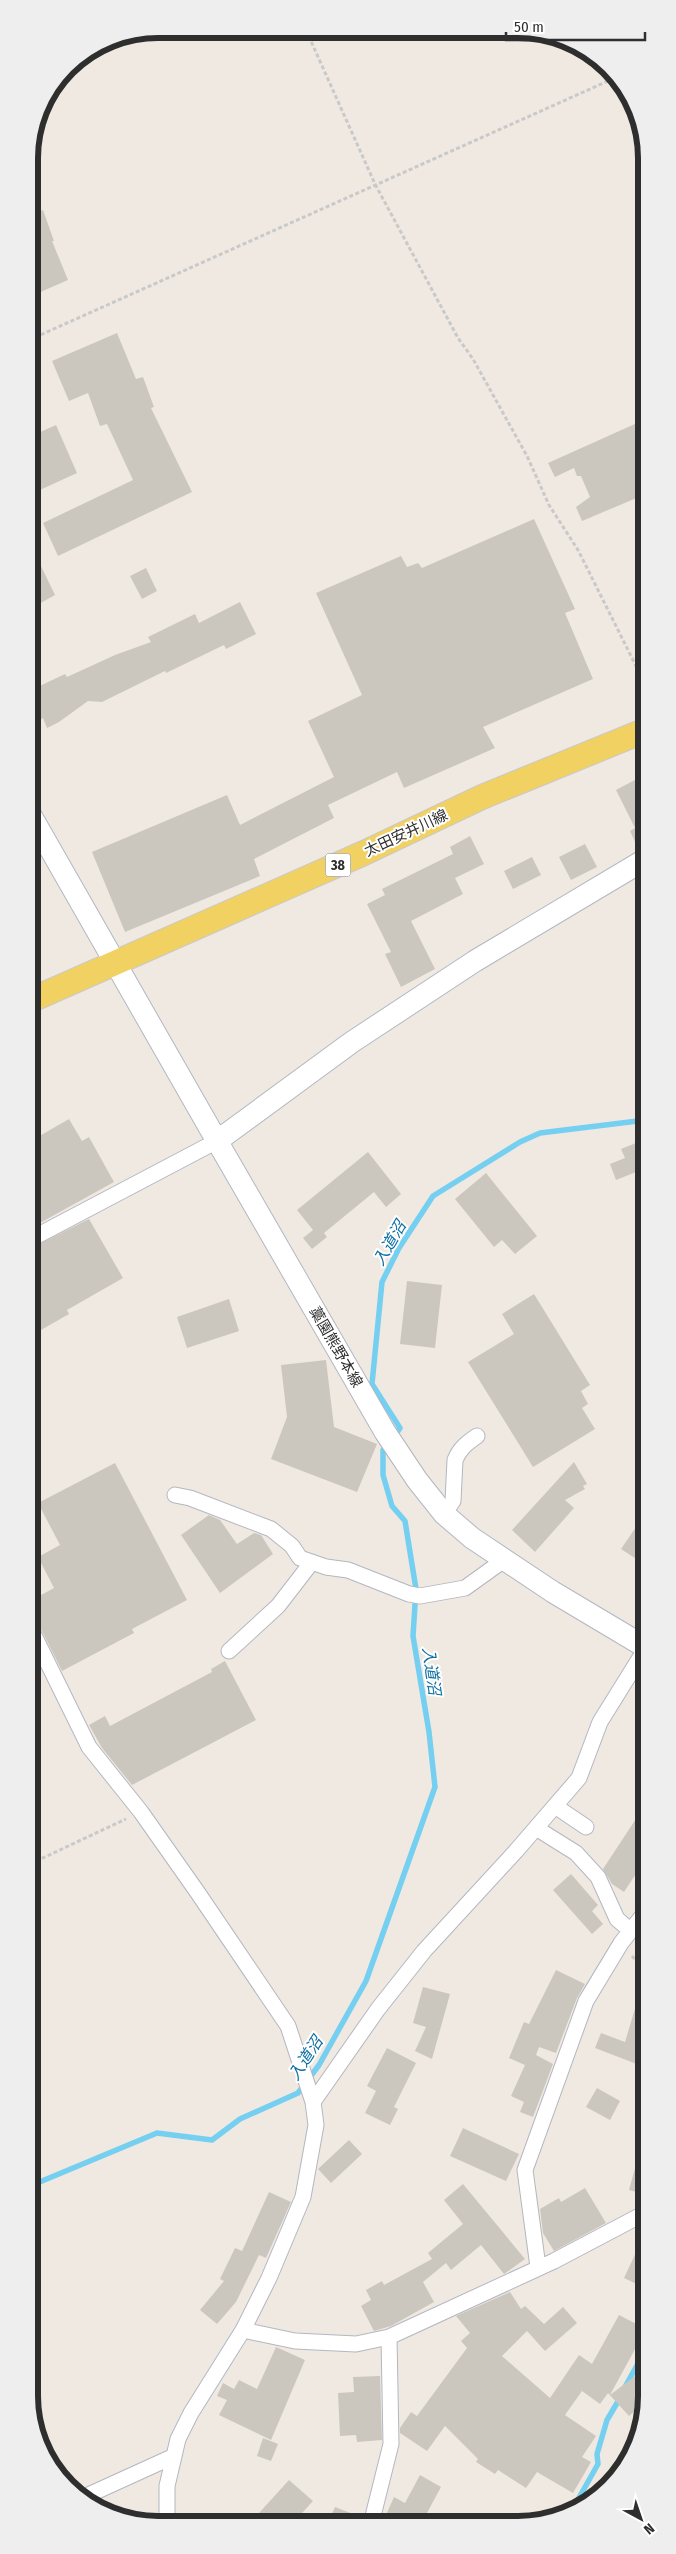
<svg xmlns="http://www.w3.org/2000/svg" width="676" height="2554" viewBox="0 0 676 2554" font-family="'Fira Sans Condensed','Noto Sans JP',sans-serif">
	<rect width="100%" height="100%" fill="#efe9e1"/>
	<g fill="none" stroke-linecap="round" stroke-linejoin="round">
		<!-- stream -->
		<path stroke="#75cff0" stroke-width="5.5" d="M394 1437 400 1428 372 1384 382 1282 399 1248 433 1196 520 1142 540 1133 646 1120
			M30 2186 157 2133 212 2140 240 2119 298 2093 319 2065 366 1981 435 1787 429 1732 413 1636 416 1589 405 1521 392 1506 383 1475V1450L388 1444
			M625 2387 647 2347
			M571 2512 598 2464 597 2454 607 2420 620 2398"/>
	</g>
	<!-- building -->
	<path fill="#cbc7bf" d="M43 210 54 241H52L68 280 29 297V215Z
		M117 333 136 379 143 377 154 407 151 408 192 492 58 556 43 523 133 480 107 424 100 426 88 393 69 401 52 361Z
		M646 419V494L582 521 576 507 590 497 581 476H577L574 468 555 477 548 463Z
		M56 425 77 473 29 495V437Z
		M534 519 575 609 565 613 593 679 483 727 495 748 404 788 397 772 328 805 334 818 254 859 260 876 125 932 92 852 227 795 240 825 334 777 308 721 362 695 316 593 401 556 407 567 418 563 422 568Z
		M41 566 55 595 37 605 29 589V572Z
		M146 568 157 591 142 599 130 576Z
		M240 602 256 634 226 649 224 645 166 673 165 671 102 702 88 701 59 722 47 728 43 718 29 726V691L65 674 67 677 115 655 151 642 148 637 195 614 199 623Z
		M646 774V847H645L642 841 636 844 630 831 635 828 616 790Z
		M470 836 484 864 455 878 463 894 411 921 435 969 401 987 385 954 391 952 367 904 385 895 382 889 453 854 450 847Z
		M585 844 597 867 571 880 559 857Z
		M532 857 541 875 513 889 504 871Z
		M69 1119 82 1141 89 1137 114 1182 29 1229V1142Z
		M646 1139V1168L616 1180 610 1164 625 1158 621 1149Z
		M368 1152 401 1194 386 1207 374 1192 324 1233 327 1237 312 1249 303 1238 313 1230 297 1210Z
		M486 1173 537 1236 515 1254 502 1240 494 1247 455 1199Z
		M89 1219 123 1278 67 1310 69 1314 34 1334 29 1325V1249Z
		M407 1281 442 1285 435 1348 400 1344Z
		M534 1294 590 1385 581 1391 588 1404 582 1408 595 1429 533 1467 468 1362 514 1334 502 1314Z
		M229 1299 239 1331 187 1348 177 1317Z
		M326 1360 334 1427 377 1444 357 1492 271 1459 287 1417 281 1365Z
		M574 1462 587 1484 583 1486 585 1489 565 1500 574 1508 535 1552 512 1530Z
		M115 1463 187 1600 132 1629 134 1633 62 1671 38 1623 30 1618V1601L54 1588 38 1557 60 1545 38 1503Z
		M647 1511V1566L621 1549Z
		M209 1515 220 1520 237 1544 254 1533 261 1535 273 1554 220 1593 181 1535Z
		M225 1661 256 1720 132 1785 102 1748 89 1725 105 1716 110 1726 212 1672 211 1669Z
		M647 1802V1857L624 1892 612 1884 603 1869Z
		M571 1874 598 1905 592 1911 603 1924 592 1934 553 1890Z
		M556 1970 585 1984 577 1998 556 2053 539 2047 536 2055 553 2064 533 2117 520 2112 524 2102 511 2096 525 2065 509 2058 524 2022 529 2024Z
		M643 1982 647 1983V2068L595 2048 601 2033 625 2042Z
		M423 1987 450 1994 432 2059 415 2051 426 2027 413 2023Z
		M387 2048 416 2063 394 2107 398 2109 390 2125 365 2113 376 2091 367 2086Z
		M597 2088 620 2101 610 2120 586 2107Z
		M463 2128 519 2154 506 2181 450 2156Z
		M349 2140 362 2154 331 2183 318 2169Z
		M642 2143 647 2144V2195L629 2190Z
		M463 2184 525 2259 504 2274 481 2245 451 2270 446 2263 423 2282 434 2302 391 2326 374 2331 361 2306 371 2300 366 2290 382 2281 384 2285 432 2259 428 2253 463 2224 444 2200Z
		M585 2188 606 2223 554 2251 543 2233 540 2209 559 2198 561 2202Z
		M269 2192 291 2202 266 2258 259 2255 236 2302 217 2324 200 2310 224 2281 220 2279 235 2248 242 2251Z
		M647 2229V2289L624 2278Z
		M510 2292 521 2309 525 2306 544 2324 563 2307 577 2323 545 2351 527 2331 502 2356 550 2398 579 2355 592 2364 619 2315 646 2329 610 2395 647 2367V2400L629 2416 608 2393 600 2404 582 2391 565 2415 596 2436 582 2457 591 2462 573 2493 537 2472 526 2488 498 2470 495 2474 476 2462 478 2459 445 2426 427 2451 400 2433V2428L411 2412 417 2416 467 2348 461 2341 470 2333 456 2316Z
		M276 2347 305 2360 271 2440 219 2415 227 2400 217 2396 223 2383 234 2389 239 2380 257 2389Z
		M380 2376 382 2440 357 2442 356 2435 340 2436 338 2393 354 2392 353 2377Z
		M263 2438 278 2444 271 2461 257 2456Z
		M420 2475 441 2487 421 2524H382L394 2497 405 2503Z
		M289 2480 313 2501 293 2523H250Z
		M335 2507 363 2518 362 2524 328 2523Z"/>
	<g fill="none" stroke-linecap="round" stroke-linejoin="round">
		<!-- street casing -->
		<g stroke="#b4b7c1" stroke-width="17">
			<path id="street" d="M29 1240 217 1141
				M175 1495 190 1498 271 1529 292 1546 300 1558 326 1567 348 1570 409 1594 420 1596 465 1588 504 1560
				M444 1514 453 1501 455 1460C460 1448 467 1443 477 1436
				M30 1627 89 1747 141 1812 198 1893 288 2026 313 2102 316 2125 303 2197 269 2278 243 2330 191 2413 178 2439 167 2486V2523
				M229 1651 278 1606 312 1562
				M555 1806 586 1827
				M536 1828 576 1853 598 1877 617 1919 631 1931
				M313 2102 378 2009 424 1951 516 1851 579 1778 600 1722 646 1648
				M538 2267 525 2170 586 2001 621 1943 647 1910
				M243 2330 295 2341 356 2344 389 2337 554 2261 647 2212
				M84 2497 172 2457
				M371 2524 391 2444 389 2337"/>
		</g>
		<!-- secondary casing -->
		<g stroke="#b4b7c1" stroke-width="23">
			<path id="secondary" d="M29 812 217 1141 385 1432 417 1480 444 1514 472 1538 553 1592 647 1648
				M217 1141 352 1042 475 961 646 859"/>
		</g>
		<!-- primary casing -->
		<g stroke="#c9c9c9" stroke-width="26">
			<path id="primary" d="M29 1001 364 853 482 797 646 730"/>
		</g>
		<!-- path -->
		<path stroke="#c9c9c9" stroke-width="3" stroke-dasharray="4 2.5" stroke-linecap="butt" d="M306 30 375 184 458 338 473 359 527 456 549 505 578 550 646 686
			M29 340 617 77
			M30 1540 34 1538
			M30 1864 126 1819
			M632 1956 647 1972"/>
		<!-- street -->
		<use href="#street" stroke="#fff" stroke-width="15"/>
		<!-- secondary -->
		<use href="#secondary" stroke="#fff" stroke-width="21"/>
		<!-- primary -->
		<use href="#primary" stroke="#f2d163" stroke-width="24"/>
	</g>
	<g text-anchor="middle" stroke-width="4" stroke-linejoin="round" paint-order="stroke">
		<!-- shield labels -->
		<rect fill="#fff" stroke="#6d6d6d" stroke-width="1" x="325.5" y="853.5" width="25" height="23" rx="4"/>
		<g font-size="14" font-weight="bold" fill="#2e2e2e">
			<text x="338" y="870">38</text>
		</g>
		<!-- street labels -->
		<g font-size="15" fill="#2e2e2e" stroke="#fff">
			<text transform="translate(406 833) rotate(-25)" y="5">太田安井川線</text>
			<text transform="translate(336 1347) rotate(60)" y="5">藁園熊野本線</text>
		</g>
		<!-- water labels -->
		<g font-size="16" font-style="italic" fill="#0d6fa3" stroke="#fff">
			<text transform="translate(389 1243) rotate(-60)" y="6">入道沼</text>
			<text transform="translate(432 1671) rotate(82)" y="6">入道沼</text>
			<text transform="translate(305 2058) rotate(-57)" y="6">入道沼</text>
		</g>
	</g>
	<!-- crop -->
	<path d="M0 0H676V2554H0ZM158 38H518A120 120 0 0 1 638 158V2396A120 120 0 0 1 518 2516H158A120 120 0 0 1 38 2396V158A120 120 0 0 1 158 38Z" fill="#eee" fill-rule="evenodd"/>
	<path fill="none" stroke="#2e2e2e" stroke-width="6" d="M158 38H518A120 120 0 0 1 638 158V2396A120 120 0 0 1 518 2516H158A120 120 0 0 1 38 2396V158A120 120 0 0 1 158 38Z"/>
	<!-- north arrow -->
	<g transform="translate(641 2519) rotate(140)" stroke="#ffffff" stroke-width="4" paint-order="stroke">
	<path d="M0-4L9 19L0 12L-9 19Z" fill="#2e2e2e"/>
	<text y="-8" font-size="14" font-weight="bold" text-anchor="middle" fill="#2e2e2e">N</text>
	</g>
	<!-- scale -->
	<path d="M506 32v8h139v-8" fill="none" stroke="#2e2e2e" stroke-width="2.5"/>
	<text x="514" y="32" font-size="15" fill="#2e2e2e" stroke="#ffffff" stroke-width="4" paint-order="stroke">50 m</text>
</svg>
